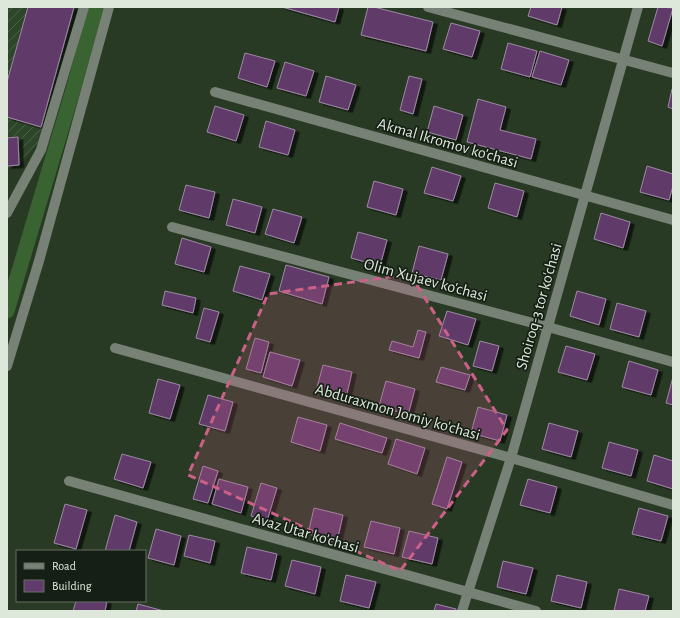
<svg xmlns="http://www.w3.org/2000/svg" width="680" height="618" viewBox="0 0 680 618" font-family="'Alegreya Sans',sans-serif">
	<defs>
		<pattern id="industrial-furrows" width="10" height="10" patternUnits="userSpaceOnUse"><rect width="10" height="10" fill="#2d4529"/><path d="M-1 1l2-2M0 10L10 0M9 11l2-2" fill="none" stroke="#4b6047"/></pattern>
		<filter id="shadow"><feDropShadow dx="4.5" dy="2.5" stdDeviation="0" flood-color="#0009"/></filter>
	</defs>
	<rect width="100%" height="100%" fill="#283a24"/>
	<!-- industrial -->
	<path fill="url(#industrial-furrows)" d="M7 7H76L40 140 19 167 7 168Z"/>
	<g fill="none" stroke-linecap="round" stroke-linejoin="round">
		<!-- canal -->
		<path stroke="#3a6332" stroke-width="15" d="M7 311 73 90 96 7"/>
	</g>
	<!-- building -->
	<path fill="#603b6b" stroke="#9d89a3" filter="url(#shadow)" d="M28 7H74L41 127 7 117V82Z
		M282 7H339L335 22Z
		M368 7H374L433 22 426 51 361 35Z
		M531 7H562L557 25 528 16Z
		M658 7 673 8 662 46 648 41Z
		M451 23 480 31 472 57 443 49Z
		M508 43 537 51 530 77 501 69Z
		M540 51 569 60 561 85 532 77Z
		M245 53 275 61 267 87 238 78Z
		M285 62 314 71 306 96 277 88Z
		M326 76 356 85 348 110 319 102Z
		M409 76 422 79 413 114 400 110Z
		M672 89 673 90V109L668 107Z
		M478 99 506 107 500 130 536 139 531 159 467 142Z
		M215 106 244 115 236 141 207 132Z
		M434 106 463 115 456 140 427 132Z
		M266 121 295 130 288 155 259 147Z
		M18 137 19 165 7 166V138Z
		M647 166 673 174V186L669 200 640 192Z
		M432 167 461 176 453 201 424 193Z
		M374 181 403 189 396 215 367 207Z
		M495 183 524 191 517 217 488 208Z
		M186 185 215 192 209 218 179 210Z
		M233 199 262 207 255 233 226 225Z
		M273 209 302 217 294 243 265 234Z
		M601 213 630 222 623 248 594 239Z
		M358 232 387 240 380 266 351 258Z
		M182 238 211 247 204 272 175 264Z
		M419 246 448 254 441 280 412 273Z
		M286 265 329 277 322 304 279 291Z
		M240 266 270 274 262 300 233 291Z
		M165 291 196 298 193 313 162 305Z
		M577 291 606 299 599 325 570 316Z
		M617 303 646 311 639 337 610 329Z
		M204 308 219 312 210 342 196 338Z
		M447 311 476 319 468 345 439 336Z
		M418 330 426 332 419 358 389 350 392 341 413 347Z
		M255 338 269 342 261 373 246 369Z
		M480 341 499 346 492 371 473 366Z
		M566 346 595 354 587 380 558 372Z
		M270 352 300 360 292 386 263 377Z
		M629 361 658 370 651 395 622 387Z
		M323 365 352 372 346 398 316 391Z
		M441 367 470 375 465 390 436 382Z
		M673 377V405L666 403Z
		M158 379 180 385 170 419 149 413Z
		M386 381 415 389 408 415 379 406Z
		M208 395 233 402 225 431 199 424Z
		M478 407 507 415 500 441 471 433Z
		M298 417 327 425 320 451 291 442Z
		M340 423 387 438 382 453 335 439Z
		M549 423 578 431 571 457 542 449Z
		M396 439 425 448 417 474 388 464Z
		M609 442 638 450 631 476 602 468Z
		M122 454 151 462 143 488 114 479Z
		M654 455 673 461V489L647 481Z
		M447 457 462 462 447 509 432 504Z
		M203 466 218 471 208 503 193 499Z
		M219 479 248 487 241 513 212 504Z
		M528 479 557 487 550 513 520 505Z
		M261 483 277 488 267 521 251 516Z
		M65 504 87 510 76 549 54 543Z
		M314 508 343 515 337 541 308 534Z
		M639 508 668 516 661 541 632 534Z
		M115 515 137 522 129 551H105Z
		M371 521 400 528 394 554 364 547Z
		M156 529 181 536 174 565 148 558Z
		M409 531 438 538 432 564 402 557Z
		M189 535 215 541 210 563 184 556Z
		M247 547 277 554 271 580 241 573Z
		M292 560 321 567 315 594 285 586Z
		M503 561 533 568 526 594 497 587Z
		M346 575 376 582 369 608 340 601Z
		M557 575 587 582 581 608 551 601Z
		M619 589 649 596 645 611H614Z
		M76 601H107L105 611H73Z
		M138 604 164 611H136Z
		M436 604 456 609 455 611H434Z"/>
	<g fill="none" stroke-linecap="round" stroke-linejoin="round">
		<!-- minor -->
		<path stroke="#778176" stroke-width="10" d="M428 7 673 73
			M215 92 673 220
			M7 213 41 150 84 7
			M172 227 548 327 673 362
			M115 348 511 458 673 505
			M7 366 39 261 109 7
			M69 481 536 611
			M462 611 511 458 638 7"/>
	</g>
	<!-- marked area -->
	<path fill="#cb6187" fill-opacity="0.2" stroke="#cb6187" stroke-width="3" stroke-dasharray="8 5" stroke-linejoin="round" d="M410 274 507 430 400 571 188 475 268 294Z"/>
	<g text-anchor="middle" stroke-width="3.5" stroke-linejoin="round" paint-order="stroke">
		<!-- street labels -->
		<g font-size="16" fill="#dde8da" stroke="#161f15">
			<text transform="translate(448 142) rotate(16)" y="6">Akmal Ikromov ko'chasi</text>
			<text transform="translate(426 279) rotate(15)" y="6">Olim Xujaev ko'chasi</text>
			<text transform="translate(538 306) rotate(-74)" y="6">Shoiroq-3 tor ko'chasi</text>
			<text transform="translate(398 411) rotate(16)" y="6">Abduraxmon Jomiy ko'chasi</text>
			<text transform="translate(306 532) rotate(16)" y="6">Avaz Utar ko'chasi</text>
		</g>
	</g>
	<!-- border -->
	<rect width="680" height="618" fill="none" stroke="#dde8da" stroke-width="16"/>
	<!-- legend -->
	<rect x="16" y="550" width="130" height="52" fill="#161f15" stroke="#666f64"/>
	<rect x="24" y="563" width="20" height="6" fill="#778176" stroke="#666f64"/>
	<text x="52" y="570" font-size="12" fill="#dde8da">Road</text>
	<rect x="24" y="580" width="20" height="12" fill="#603b6b" stroke="#666f64"/>
	<text x="52" y="590" font-size="12" fill="#dde8da">Building</text>
</svg>
